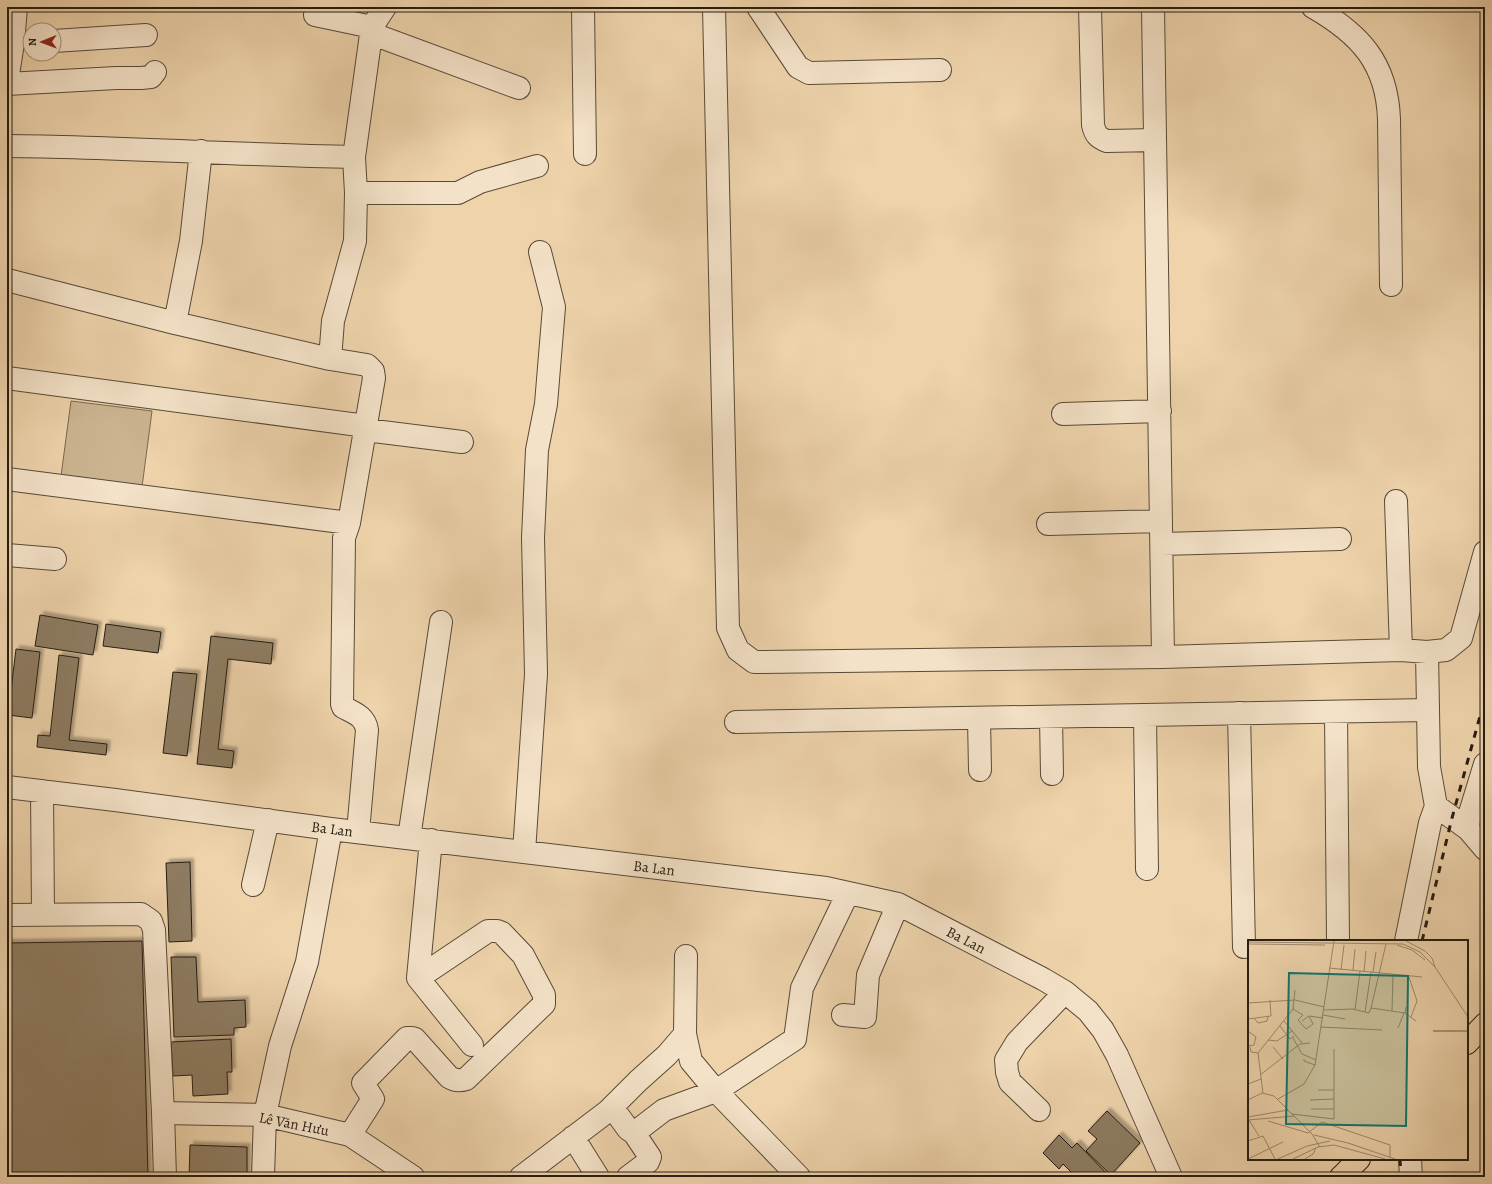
<svg xmlns="http://www.w3.org/2000/svg" width="1492" height="1184" viewBox="0 0 1492 1184" font-family="Alegreya,serif">
	<defs>
		<filter id="shadow"><feDropShadow dx="3.5" dy="-3.5" stdDeviation="1" flood-color="#0004"/></filter>
	</defs>
	<rect width="100%" height="100%" fill="#eed3ab"/>
	<filter id="stains"><feTurbulence type="fractalNoise" baseFrequency=".005" numOctaves="4"/><feColorMatrix values="0 0 0 0 .2 0 0 0 0 .09 0 0 0 0 .02 0 0 0 .5 -.17"/></filter>
	<radialGradient id="worn" r=".72"><stop offset=".6" stop-color="#630" stop-opacity="0"/><stop offset="1" stop-color="#630" stop-opacity=".3"/></radialGradient>
	<!-- green -->
	<path fill="#ccb491" stroke="#796852" d="M71 401 152 411 142 487 61 476Z"/>
	<!-- building -->
	<path fill="#8e7c62" stroke="#261d12" filter="url(#shadow)" d="M40 615 98 625 93 655 35 646Z
		M106 624 161 632 158 653 103 646Z
		M211 636 273 643 271 664 228 659 218 749 234 751 232 768 197 764Z
		M16 649 40 652 32 718 8 715Z
		M59 655 79 658 69 740 107 744 106 755 37 747 38 735 50 736Z
		M173 672 197 674 187 756 163 753Z
		M190 862 192 941 169 942 166 863Z
		M142 941 148 1177H7V943Z
		M171 957H196L198 1002 245 1000 246 1027 234 1028V1035L174 1037Z
		M231 1039 232 1072H227L228 1094 193 1096 192 1075 173 1076 171 1042Z
		M1107 1111 1140 1143 1111 1175 1086 1151 1097 1139 1088 1131Z
		M1059 1135 1072 1148 1077 1143 1110 1177H1076L1063 1164 1059 1169 1043 1153Z
		M190 1145 247 1147V1177H189Z"/>
	<g fill="none" stroke-linecap="round" stroke-linejoin="round">
		<!-- minor casing -->
		<g stroke="#584a38" stroke-width="24">
			<path id="minor" d="M583 7 585 154
				M714 7 728 628 738 650 754 662 1163 657 1401 650 1427 652 1446 650 1461 638 1485 552
				M758 7 798 67 809 73 940 70
				M1090 7 1093 125C1095 134 1098 138 1107 141L1155 140
				M1153 7 1163 657
				M1313 7C1360 34 1387 63 1389 119L1391 285
				M315 15 372 27 354 157 356 193 355 241 333 321 330 359 367 365 373 371 374 378 349 523 344 538 342 704 343 707C354 713 365 716 367 730L358 832
				M372 27 385 7
				M370 33 519 88
				M54 41 146 35
				M7 81 13 43 16 7
				M7 84 116 78H141L151 77 155 72
				M7 146C123 147 239 155 354 157
				M356 193H458L480 182 537 166
				M7 280 175 323 330 359
				M175 323 191 241 201 151
				M7 378 366 426
				M1063 414 1160 411
				M366 430 462 442
				M7 479 349 523
				M1396 501 1401 650
				M1048 524 1161 521
				M1162 544 1340 539
				M7 555 55 559
				M1336 712 1338 941
				M1239 713 1244 947
				M1145 715 1147 869
				M1051 717 1052 774
				M979 718 980 770
				M736 722 1428 710
				M7 787 115 800 331 829 826 888 898 904 1043 979 1065 992 1088 1011 1103 1030 1117 1055 1171 1177
				M42 791 43 914
				M1436 806 1468 829 1485 849
				M1468 829 1470 813 1485 764
				M409 838 441 622
				M431 840 418 978 472 1045
				M524 852 536 674 533 538 537 450 546 404 554 307 540 252
				M253 885 268 820
				M7 915 141 914 151 921 154 930 163 1113 165 1177
				M1406 941 1430 823 1436 806 1429 767 1427 652
				M686 956 685 1034 691 1061 716 1091 799 1177
				M843 1015 865 1017 868 975 898 904
				M612 1107 628 1129 634 1133 650 1157 648 1162 628 1177
				M1039 1110 1010 1082 1007 1072 1006 1060 1017 1042 1065 992
				M163 1113 265 1115 350 1135 413 1177
				M634 1133 664 1110 716 1091 795 1039 802 988 848 893
				M350 1135 373 1099 363 1083 407 1038H412L415 1039 449 1077C455 1081 460 1081 466 1079L544 1004V995L523 955 502 933 497 931H488L418 978
				M573 1137 598 1177
				M1410 1159 1411 1177
				M263 1177 265 1115 280 1046 307 962 331 829
				M521 1177 608 1111 638 1081 667 1055 685 1034"/>
		</g>
		<!-- major casing -->
		<g stroke="#261d12" stroke-width="24">
			<path id="major" d="M1467 1043 1485 1024
				M1341 1177 1359 1159"/>
		</g>
		<!-- minor -->
		<use href="#minor" stroke="#f4e2c8" stroke-width="22"/>
		<!-- major -->
		<use href="#major" stroke="#eed3ab" stroke-width="22"/>
		<!-- rail -->
		<path stroke="#261d12" stroke-width="3" stroke-dasharray="7 7" stroke-linecap="butt" d="M1422 941 1452 818 1485 698
			M1400 1159 1401 1177"/>
	</g>
	<g text-anchor="middle" stroke-width="3.5" stroke-linejoin="round" paint-order="stroke">
		<!-- street labels -->
		<g font-size="15" fill="#261d12" stroke="#f4e2c8">
			<text transform="translate(332 829) rotate(7)" y="5">Ba Lan</text>
			<text transform="translate(654 868) rotate(7)" y="5">Ba Lan</text>
			<text transform="translate(966 940) rotate(27)" y="5">Ba Lan</text>
			<text transform="translate(294 1124) rotate(11)" y="5">Lê Văn Hưu</text>
		</g>
	</g>
	<!-- overview -->
	<g transform="translate(1248 940)">
		<rect width="220" height="220" fill="#eed3ab"/>
		<path fill="none" stroke="#aa9577" stroke-width="2" d="M185 91H220"/>
		<path fill="none" stroke="#9e8a6e" stroke-width="1" d="M158 1 177 11 184 18 187 27M0 2 155 4 172 12 187 27 220 77M0 4 77 5M149 5 164 10 177 20M81 28 174 37M93 30 96 5M105 30 107 9M116 32 118 11M125 32 128 12M161 37 169 61 163 77M0 63 47 60 76 67M123 68 138 4M45 69 55 75 50 80 58 89 65 84 61 76M76 70 105 69 121 73 123 68 157 73 158 67M107 70 112 31M144 71 145 35M117 72 123 32M157 73 168 81M75 75 97 79M6 78 10 83 19 81 20 77M0 79 23 76 22 60M36 81 54 103M54 81 61 76 75 78M32 86 42 99 46 96M73 87 134 90M150 88 156 73M0 91 8 97 6 105 0 106M45 98 54 114 68 120M20 100 29 101 44 91M2 107 3 112 10 113M25 107 35 119M56 119V121L67 125M12 135 52 104 62 103M0 144 13 139M70 150H86M15 153 10 113 45 69 47 50M30 159 56 144 67 125 86 1M0 160 14 153 26 156 64 194 72 207M62 160 86 159M63 169H86M44 174 86 179V109M0 177 40 170M0 180 46 176M1 180 11 196M20 181 60 193 74 182M74 182 142 205V218M66 195 100 203 147 219M0 201 15 196 27 219M0 219 35 202M30 219 59 206 82 201M45 219 70 207 86 205 137 219M57 219 65 214 68 208"/>
		<path fill="#0f766e" fill-opacity="0.15" stroke="#0f766e" stroke-width="2" d="M41 33 160 36 158 186 38 184Z"/>
		<rect width="220" height="220" fill="none" stroke="#261d12" stroke-width="2"/>
	</g>
	<!-- margin -->
	<rect width="1492" height="1184" fill="none" stroke="#eed3ab" stroke-width="24"/>
	<rect x="8" y="8" width="1476" height="1168" fill="none" stroke="#261d12" stroke-width="2"/>
	<rect x="12" y="12" width="1468" height="1160" fill="none" stroke="#261d12"/>
	<!-- north arrow -->
	<g transform="translate(42 42) rotate(269)"><circle r="19" fill="#f4e2c8" stroke="#a2937f"/>
	<path d="M0-3L7 15L0 10L-7 15Z" fill="#8f2418"/>
	<text y="-6" font-size="11" font-weight="bold" text-anchor="middle" fill="#261d12">N</text>
	</g>
	<rect width="100%" height="100%" filter="url(#stains)"/>
	<rect width="100%" height="100%" fill="url(#worn)"/>
</svg>
